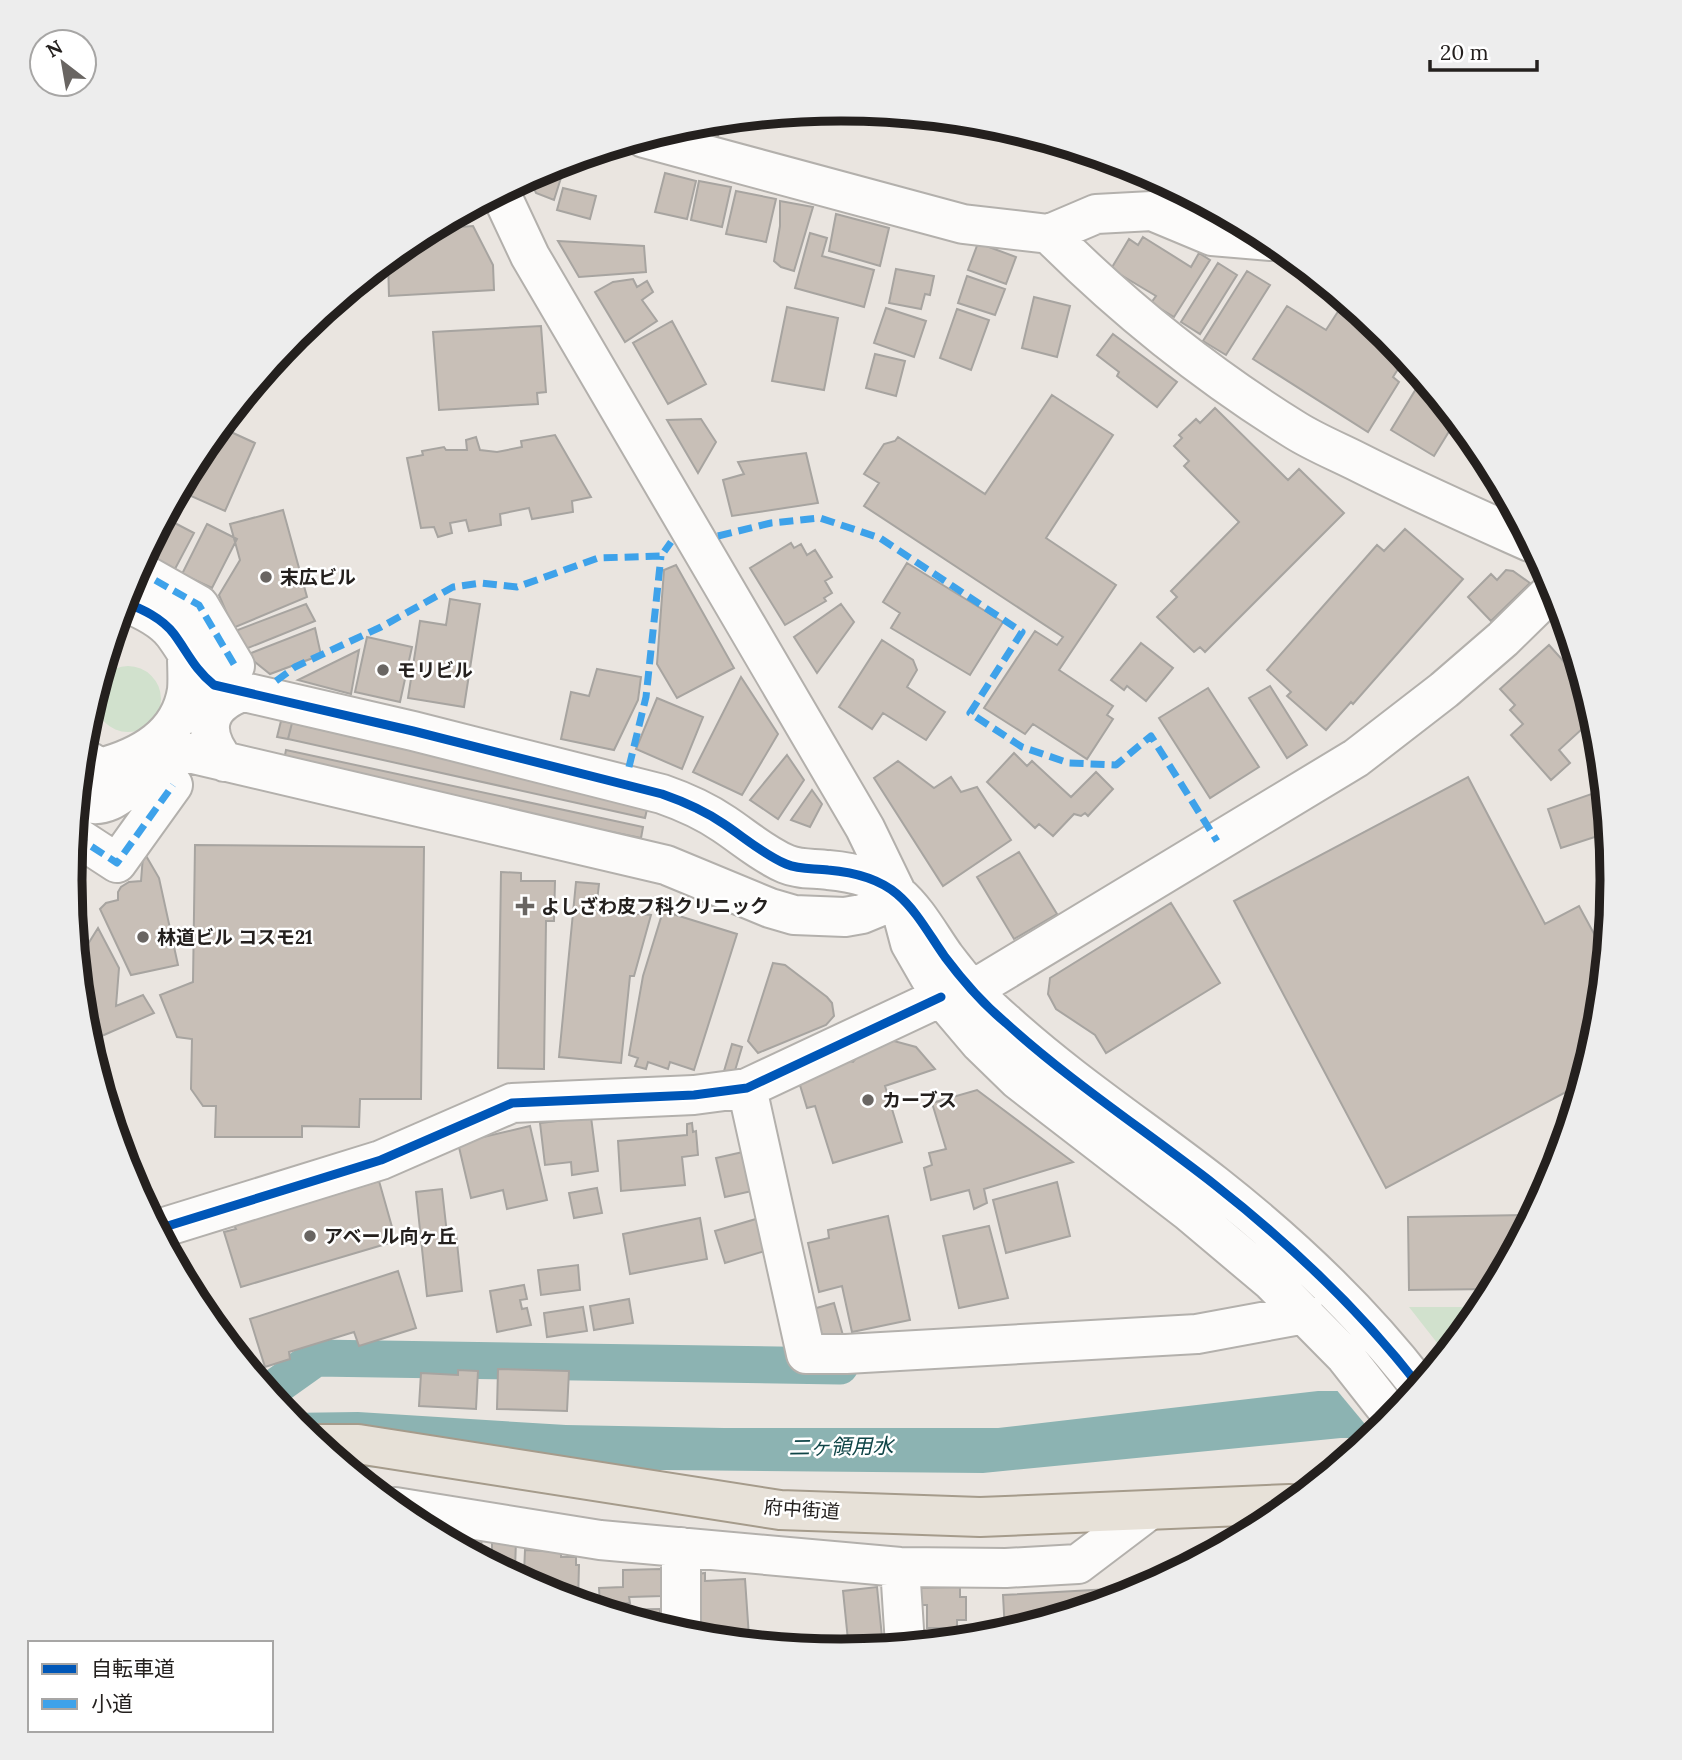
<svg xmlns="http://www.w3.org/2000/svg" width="1682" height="1760" viewBox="0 0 1682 1760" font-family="Lora,'Noto Sans JP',serif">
	<rect width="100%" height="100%" fill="#eae5e0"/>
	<!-- green -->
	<path fill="#d1e1cd" d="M95 699a33 33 0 1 1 66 0a33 33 0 1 1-66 0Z
		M1409 1307H1483L1445 1353Z"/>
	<!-- water -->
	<path fill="#8cb3b2" d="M1318 1391H1414L1386 1425 1370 1438H1341L983 1473 347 1467 296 1425 286 1413 358 1412 566 1425 724 1428H998Z"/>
	<!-- pier -->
	<path fill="#eae5e0" d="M1335 1388 1414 1387 1416 1388 1386 1425 1374 1435Z"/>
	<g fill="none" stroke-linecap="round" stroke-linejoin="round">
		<!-- canal -->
		<path stroke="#8cb3b2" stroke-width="37" d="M267 1390H271L316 1358 840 1366"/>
	</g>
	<!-- building -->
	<path fill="#c8bfb7" stroke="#a7a4a0" stroke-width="2" d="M720 121 717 143 688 131 689 124Z
		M566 162 554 200 536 193 529 177 546 168Z
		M665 173 696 181 687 219 655 212Z
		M699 181 731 187 722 227 691 220Z
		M563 188 596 196 590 219 557 210Z
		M736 191 776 199 766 242 726 234Z
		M780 201 813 207 794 271 781 267 774 261 780 226Z
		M836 214 889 228 880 266 829 251Z
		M473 226 493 265 494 290 389 296 388 260 413 239 432 229Z
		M810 233 827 238 822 256 874 270 864 307 795 288Z
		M1143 237 1191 267 1199 253 1210 260 1174 317 1151 303 1156 296 1111 269 1129 239 1138 245Z
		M558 241 644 246 646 272 579 277Z
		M978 243 1016 257 1006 284 968 270Z
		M1218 263 1237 275 1200 334 1181 322Z
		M896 269 934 276 930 295 925 294 921 309 889 303Z
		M1247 271 1270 285 1226 355 1203 341Z
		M967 276 1005 289 995 315 958 303Z
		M633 279 637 287 647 281 653 292 642 300 657 321 625 342 595 292 613 282Z
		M1034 297 1070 306 1057 357 1022 348Z
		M1287 306 1326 330 1339 310 1355 320 1360 313 1386 335 1405 358 1393 377 1399 382 1368 432 1253 359Z
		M787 307 838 318 824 390 772 381Z
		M886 308 926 321 914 357 874 343Z
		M957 309 989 320 971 370 940 358Z
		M672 321 706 384 668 404 633 343Z
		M541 326 546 392 537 393 538 404 439 410 433 332Z
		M1113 334 1177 382 1157 407 1117 376 1119 372 1097 355Z
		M875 354 905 361 896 396 866 388Z
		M1422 379 1456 420 1434 456 1391 430Z
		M1052 395 1113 435 1046 538 1116 585 1059 670 1113 706 1107 715 1113 719 1087 759 1033 724 1025 734 984 708 1035 631 1057 645 1063 637 864 506 879 483 864 474 884 444 895 441 898 437 985 494Z
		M1215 408 1288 480 1299 469 1344 513 1205 652 1200 647 1194 652 1157 617 1177 597 1171 591 1239 522 1184 466 1189 461 1174 446 1182 438 1179 435 1196 419 1200 423Z
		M701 419 716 442 698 473 667 420Z
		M220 427 255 443 225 511 189 495 183 508 173 503 183 482 186 484 201 450Z
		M555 435 591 497 572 501 573 512 532 519 529 508 500 514 501 525 469 531 466 520 450 523 452 533 438 537 434 527 421 528 407 458 423 455 422 451 444 447 446 450H467L466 440 476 437 480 450 497 452 522 447 521 441Z
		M806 453 818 503 732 516 723 480 744 474 738 462Z
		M283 510 307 597 233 628 219 595 240 560 230 524Z
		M169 520 194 533 175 569 150 556Z
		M207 524 237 539 212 588 182 574Z
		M1405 529 1463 579 1353 704 1351 702 1326 730 1287 696 1291 692 1267 670 1377 545 1384 551Z
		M791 543 794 548 801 544 807 555 815 550 832 577 825 581 832 593 824 598 826 601 785 625 750 568Z
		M907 563 1003 622 970 675 891 628 900 613 883 602Z
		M676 565 734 668 677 698 657 664 664 570Z
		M1506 570 1513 571 1530 583 1491 621 1468 597 1491 574 1497 580Z
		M450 599 480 604 464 707 408 698 420 621 446 625Z
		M306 604 315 621 243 650 235 631Z
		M841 604 854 622 817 673 794 637Z
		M315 628 321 655 270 674 246 655Z
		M367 637 412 647 400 702 355 692Z
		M882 640 913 660 917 670 907 687 945 712 926 740 883 713 872 729 839 707Z
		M1141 643 1173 668 1146 701 1127 686 1124 690 1111 680Z
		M1549 645 1583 683 1594 718 1559 750 1570 763 1551 780 1511 735 1523 724 1510 710 1515 705 1500 689Z
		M359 650 351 694 298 680Z
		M597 669 641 677 638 700 614 750 561 739 571 692 589 696Z
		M741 677 778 734 742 795 693 772Z
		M1270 686 1307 745 1287 758 1249 698Z
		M1208 688 1259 767 1210 798 1159 718Z
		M657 698 703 717 682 769 636 749Z
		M281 721 292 723 288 739 277 737Z
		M292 723 648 805 645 818 288 739Z
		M286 750 643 827 641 838 283 765Z
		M1014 753 1027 766 1032 761 1071 797 1096 772 1113 789 1088 816 1085 813 1081 816 1074 814 1053 836 1039 824 1035 828 987 782Z
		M787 755 804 780 778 819 750 800Z
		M898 761 934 788 951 777 961 792 977 787 1011 840 943 886 874 778Z
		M1468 777 1545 924 1579 906 1605 954 1597 1031 1581 1084 1386 1188 1234 901Z
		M812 790 822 804 810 827 791 820Z
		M1603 790 1607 833 1561 848 1548 809Z
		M195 845 424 847 421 1099H360L359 1127 302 1126V1137H215L216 1106H203L191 1089 192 1039 177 1037 160 995 193 982Z
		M1019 852 1057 914 1014 939 977 877Z
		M145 854 159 878 178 965 131 975 100 909 106 903 118 900V892L121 887 129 882 141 881 143 856Z
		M501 872 521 873V881H555L554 921H546L544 1069 498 1068Z
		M576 882 599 884 596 910 651 915 634 976H630L621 1063 559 1057Z
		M1171 903 1220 983 1106 1053 1095 1035 1056 1009 1048 994 1050 978Z
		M663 911 737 934 694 1070 670 1062 668 1069 648 1062 646 1069 635 1066 638 1058 629 1055 643 976Z
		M98 928 119 968 116 1006 143 995 154 1013 88 1042 85 1030 78 960Z
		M773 963 785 965 827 997 832 1003 834 1016 826 1025 758 1053 748 1041Z
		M884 1041H894L916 1047 935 1069 885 1086 902 1142 833 1163 815 1106 807 1108 799 1082 845 1060 853 1062 864 1049Z
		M732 1044 742 1047 734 1074 724 1071Z
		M977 1090 1073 1162 984 1189 987 1203 974 1209 969 1190 931 1200 924 1168 932 1165 929 1153 946 1149 932 1103Z
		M591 1117 598 1171 572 1175 571 1162 545 1165 540 1123Z
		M692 1123 693 1132 696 1131 698 1155 682 1157 685 1185 621 1191 618 1141 687 1135V1124Z
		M530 1126 547 1200 507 1209 503 1190 471 1198 458 1143Z
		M743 1152 752 1191 725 1197 716 1158Z
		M379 1181 396 1241 241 1287 224 1232 236 1229 234 1225Z
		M1057 1182 1070 1236 1006 1253 993 1200Z
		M597 1188 602 1213 574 1218 569 1193Z
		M442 1189 447 1234 456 1233 462 1291 427 1296 416 1192Z
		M1532 1215 1492 1289 1409 1290 1408 1217Z
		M766 1216 775 1248 725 1263 715 1231Z
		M888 1216 910 1320 852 1332 842 1286 819 1292 808 1243 829 1238 828 1230Z
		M700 1218 707 1259 630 1274 623 1234Z
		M989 1226 1008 1298 959 1308 943 1236Z
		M578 1265 580 1290 541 1295 538 1270Z
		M398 1271 416 1328 359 1346 354 1332 289 1352 290 1359 265 1367 250 1319Z
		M524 1285 527 1299 520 1300 522 1309 527 1308 531 1325 497 1332 490 1291Z
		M629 1299 633 1323 594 1330 590 1306Z
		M834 1303 844 1339 816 1347 806 1311Z
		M583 1307 587 1331 547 1337 544 1313Z
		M498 1369 569 1371 567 1411 497 1409Z
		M458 1370 478 1371 476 1409 419 1406 421 1373 458 1375Z
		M449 1532 482 1536 481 1549 459 1546 448 1540Z
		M492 1541H516L515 1569H503L492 1564Z
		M525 1550 561 1552V1557H576V1565H579L578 1602 546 1592 510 1573 524 1574Z
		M661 1569 662 1596 629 1597 630 1603 600 1604 599 1588 623 1587V1570Z
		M705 1573V1581L745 1579 749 1637 764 1635 765 1643 699 1637 690 1575Z
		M877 1587 883 1647 849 1650 843 1591Z
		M960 1587V1597H966V1620H957V1628H927V1605H913V1588Z
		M1147 1587 1136 1592 1005 1632 1003 1595Z
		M660 1609V1627L604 1610Z
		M930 1633 984 1634V1637L930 1642Z"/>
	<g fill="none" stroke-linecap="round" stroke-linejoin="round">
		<!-- minor casing -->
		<g stroke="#b3b0ac" stroke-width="42">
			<path id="minor" d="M644 138 963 224 1049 234 1096 214 1152 211 1212 236 1271 241
				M500 192 530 256 865 828 897 894 910 943 941 997 980 1043 1018 1080 1189 1212 1271 1281 1345 1356 1393 1417
				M1049 234C1124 309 1205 374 1295 430 1314 442 1336 451 1356 461 1413 490 1472 516 1530 542
				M137 570 199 605 235 666
				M124 602C142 609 162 618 174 634 188 653 195 670 214 685L413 731 662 794C685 802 705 811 724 824 745 838 763 854 786 864 800 870 814 868 828 870 852 872 878 878 897 894 917 911 930 936 945 957 963 981 983 1004 1006 1023 1071 1082 1146 1131 1215 1185 1290 1244 1361 1311 1419 1386
				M155 745 666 865 770 908 794 915 845 917 862 914 879 907 897 894
				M82 757 100 768C141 757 180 736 187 690 188 679 187 667 187 657
				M225 762C201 732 205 706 242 692
				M78 799C110 818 134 779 159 764 164 761 170 759 175 757
				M74 835 117 863 173 785
				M972 990 1356 758 1444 690 1503 639 1554 589
				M747 1088 806 1354H846L1197 1334 1305 1314
				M158 1229 381 1160 512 1103 694 1095 747 1088 941 997
				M395 1507 600 1540 900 1567 1006 1568 1078 1564 1148 1511
				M681 1547V1633
				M900 1567 905 1645"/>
		</g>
		<!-- major casing -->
		<g stroke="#a59b8b" stroke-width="42">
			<path id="major" d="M319 1444H358L780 1510 980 1517 1290 1504"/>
		</g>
		<!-- minor -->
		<use href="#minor" stroke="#fcfbfa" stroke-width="38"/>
		<!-- major -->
		<use href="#major" stroke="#e7e1d8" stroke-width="38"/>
		<!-- quiet -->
		<path stroke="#3ea2ea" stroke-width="7" stroke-dasharray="14 7" stroke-linecap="butt" d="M718 536 771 523 820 518 880 538 1022 632 970 713 1022 747 1069 763 1116 765 1151 736 1217 841
			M137 570 199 605 235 666
			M276 681 295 667 381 627 453 587 481 583 517 587 598 558 661 556 671 542
			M629 767 646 697 661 556
			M74 835 117 863 173 785"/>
		<!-- cycleway casing -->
		<g stroke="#fff" stroke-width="13">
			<path id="cycleway" d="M124 602C142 609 162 618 174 634 188 653 195 670 214 685L413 731 662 794C685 802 705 811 724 824 745 838 763 854 786 864 800 870 814 868 828 870 852 872 878 878 897 894 917 911 930 936 945 957 963 981 983 1004 1006 1023 1071 1082 1146 1131 1215 1185 1290 1244 1361 1311 1419 1386
				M158 1229 381 1160 512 1103 694 1095 747 1088 941 997"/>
		</g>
		<!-- cycleway -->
		<use href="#cycleway" stroke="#0057b8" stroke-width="9"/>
	</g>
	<!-- markers -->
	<g fill="#696562" stroke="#fff" stroke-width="2.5">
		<circle cx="266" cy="577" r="7"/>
		<circle cx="383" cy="670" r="7"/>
		<path d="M521.5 895.5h7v7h7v7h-7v7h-7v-7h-7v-7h7z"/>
		<circle cx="143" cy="937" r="7"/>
		<circle cx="868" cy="1100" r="7"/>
		<circle cx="310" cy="1236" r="7"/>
	</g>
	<g text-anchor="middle" stroke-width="5" stroke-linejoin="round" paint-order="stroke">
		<!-- poi labels -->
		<g font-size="19" font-weight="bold" fill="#24201e" stroke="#fff" text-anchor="start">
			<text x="280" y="584">末広ビル</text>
			<text x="397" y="677">モリビル</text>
			<text x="541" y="913">よしざわ皮フ科クリニック</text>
			<text x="157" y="944">林道ビル コスモ21</text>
			<text x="882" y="1107">カーブス</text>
			<text x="324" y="1243">アベール向ヶ丘</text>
		</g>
		<!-- street labels -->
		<g font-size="19" fill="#24201e" stroke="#fff">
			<text transform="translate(802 1509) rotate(4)" y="7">府中街道</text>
		</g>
		<!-- water labels -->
		<g font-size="21" font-style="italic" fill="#0f4547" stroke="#fff">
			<text transform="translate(841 1447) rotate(-1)" y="7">二ヶ領用水</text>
		</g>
	</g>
	<!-- crop -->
	<path d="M0 0H1682V1760H0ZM82 880a759 759 0 1 1 1518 0a759 759 0 1 1-1518 0Z" fill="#ededed" fill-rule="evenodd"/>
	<path fill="none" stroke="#24201e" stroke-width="9" d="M82 880a759 759 0 1 1 1518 0a759 759 0 1 1-1518 0Z"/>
	<!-- legend -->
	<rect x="28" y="1641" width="245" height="91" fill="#ffffff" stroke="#a7a6a5" stroke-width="2"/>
	<rect x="42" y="1664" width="35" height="10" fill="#0057b8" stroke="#a7a6a5" stroke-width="2"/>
	<text x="91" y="1676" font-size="21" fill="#24201e">自転車道</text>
	<rect x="42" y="1699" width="35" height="10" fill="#3ea2ea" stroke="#a7a6a5" stroke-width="2"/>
	<text x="91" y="1711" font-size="21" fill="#24201e">小道</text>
	<!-- north arrow -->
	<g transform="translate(63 63) rotate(329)"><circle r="33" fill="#ffffff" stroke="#a7a6a5" stroke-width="2"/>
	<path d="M0-5L12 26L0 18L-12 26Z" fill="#696562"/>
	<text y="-10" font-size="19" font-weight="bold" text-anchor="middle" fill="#24201e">N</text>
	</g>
	<!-- scale -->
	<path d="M1430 60v10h107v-10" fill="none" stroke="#24201e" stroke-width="3.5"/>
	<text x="1440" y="60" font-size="21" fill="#24201e" stroke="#ffffff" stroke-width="5" paint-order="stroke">20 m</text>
</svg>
